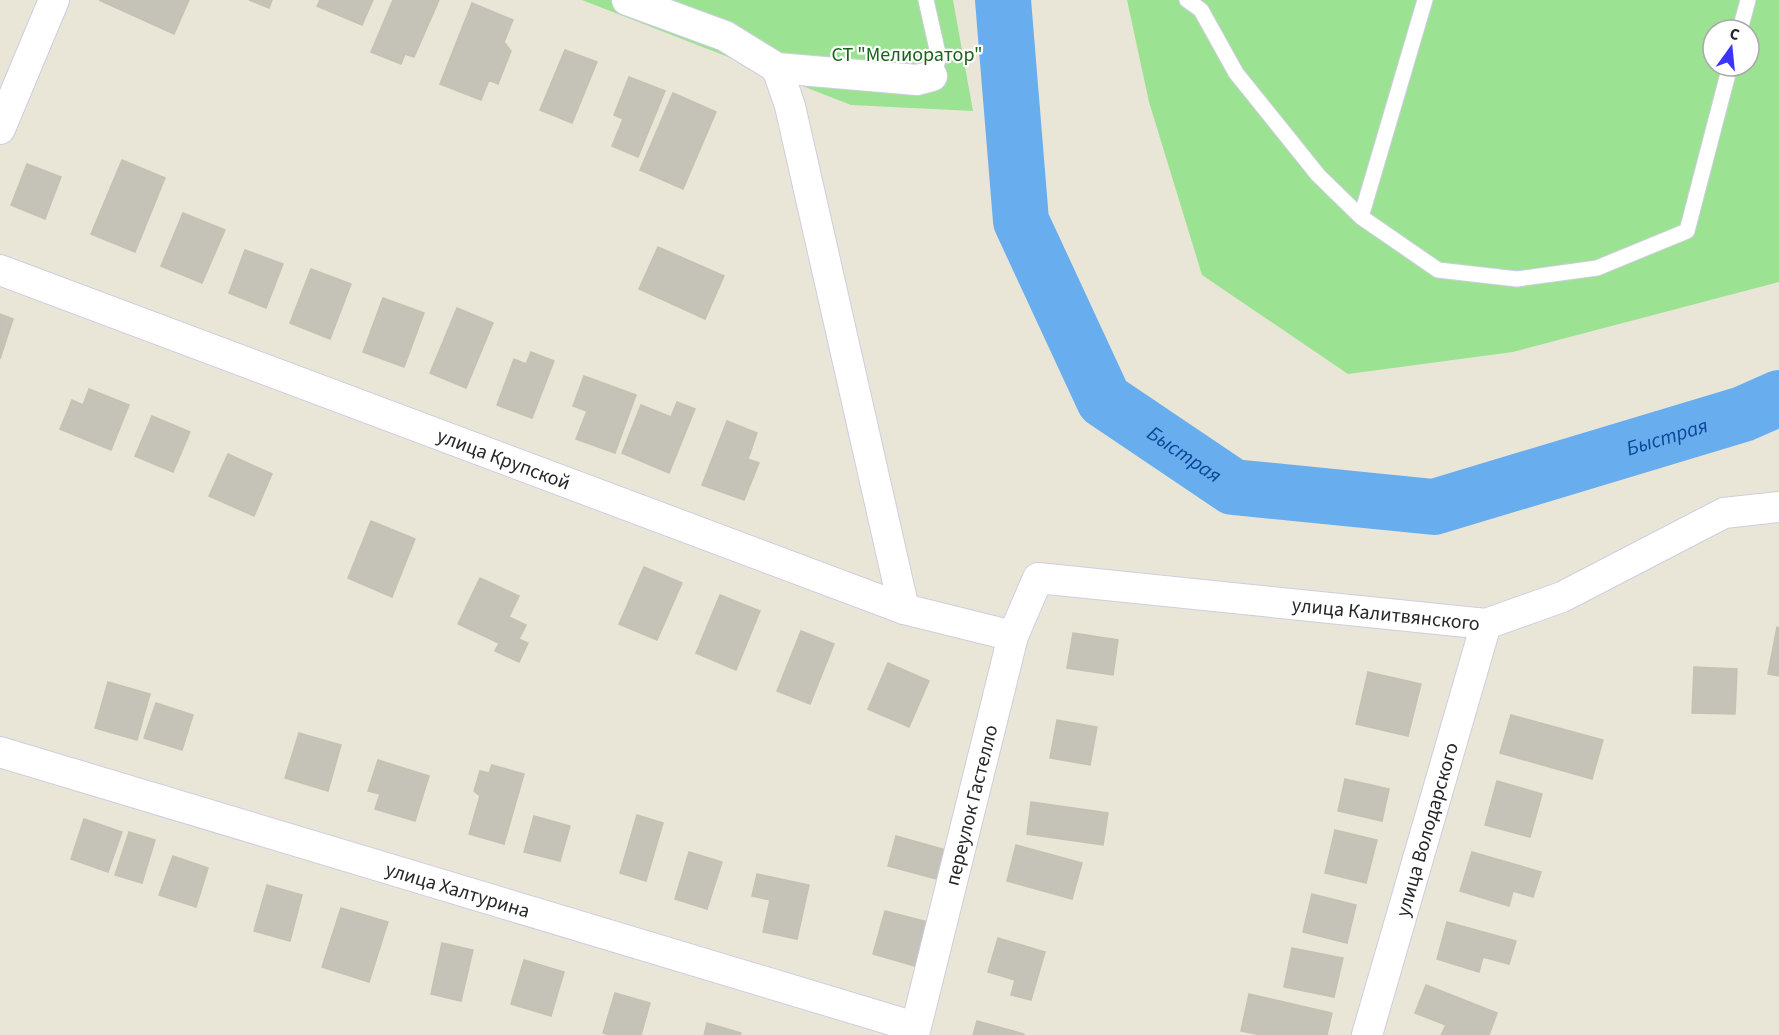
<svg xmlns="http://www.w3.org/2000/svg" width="1779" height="1035" viewBox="0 0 1779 1035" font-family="'Source Sans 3',sans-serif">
	<rect width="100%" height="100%" fill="#eae6d7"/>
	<!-- green -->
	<path fill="#9ce293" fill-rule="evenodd" d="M582 0H953L973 111 851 105Z
		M1127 0H1779V282L1513 352 1348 374 1202 275 1149 102ZM1713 30H1749V66H1713Z"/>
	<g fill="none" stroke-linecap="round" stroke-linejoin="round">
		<!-- river -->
		<path stroke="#68adee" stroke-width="56" id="s1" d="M1003 0 1021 221 1104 400 1233 487 1434 507 1743 414 1779 398"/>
	</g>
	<!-- building -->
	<path fill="#c5c2b8" stroke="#c5c2b2" stroke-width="1.5" d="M99 0H189L174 34Z
		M249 0H272L269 8Z
		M320 0H373L362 25 317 6Z
		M393 0H439L414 57 405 54 401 64 371 52Z
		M472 3 513 20 504 42 511 51 498 84 489 80 481 100 440 84Z
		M565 50 597 62 572 123 540 110Z
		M629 77 665 91 638 157 612 146 623 119 614 115Z
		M673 93 716 112 683 189 640 170Z
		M122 160 165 178 135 252 91 234Z
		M27 164 61 177 45 219 11 205Z
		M183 213 225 230 202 283 161 266Z
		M658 247 724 276 705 319 639 289Z
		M245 250 283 264 266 308 229 293Z
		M311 269 351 284 330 339 290 323Z
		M383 298 424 313 404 367 363 352Z
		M457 308 493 323 466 388 430 373Z
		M0 314 13 319 0 359Z
		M531 352 554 361 532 418 497 405 514 359 526 364Z
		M584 376 636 395 615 453 576 439 587 411 573 406Z
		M89 389 129 405 111 450 60 429 72 400 83 405Z
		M677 402 695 409 669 473 622 453 641 405 671 417Z
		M152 416 190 432 173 472 135 456Z
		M727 421 757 433 748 459 759 463 744 500 702 485Z
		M228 454 272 474 254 516 209 496Z
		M371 521 415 539 392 597 348 578Z
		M644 567 682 583 657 640 619 624Z
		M480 578 519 596 509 617 526 625 519 639 528 643 519 662 495 651 499 643 458 624Z
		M720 595 760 611 736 670 696 653Z
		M1777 627 1779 628V676L1768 674Z
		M801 631 834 644 810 704 777 691Z
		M1073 633 1118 640 1113 675 1067 668Z
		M888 663 929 681 909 727 868 709Z
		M1694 667 1737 669 1735 714 1692 713Z
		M1368 672 1421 684 1408 736 1356 724Z
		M108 682 150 694 137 740 95 728Z
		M156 703 193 715 182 750 144 738Z
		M1511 715 1603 740 1592 779 1500 753Z
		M1057 720 1097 727 1090 765 1050 758Z
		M299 733 341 745 328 791 285 778Z
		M378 760 429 776 415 821 375 809 380 794 368 791Z
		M492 765 524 774 504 844 469 834 480 796 474 791 480 771 489 773Z
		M1345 779 1389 789 1382 821 1338 811Z
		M1497 781 1542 794 1530 837 1485 825Z
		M1031 802 1108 813 1103 845 1027 834Z
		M637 815 663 823 646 881 620 873Z
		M534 816 570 826 560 861 524 852Z
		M84 819 122 832 108 872 71 859Z
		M1335 830 1377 840 1366 883 1325 873Z
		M129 832 155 840 142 883 115 875Z
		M896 836 946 850 937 879 888 866Z
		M1016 845 1082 863 1072 899 1007 881Z
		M689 852 722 862 707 909 675 899Z
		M1472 852 1541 872 1533 897 1513 891 1509 906 1460 891Z
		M173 856 208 868 196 907 159 895Z
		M757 874 809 885 797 939 763 932 770 900 752 896Z
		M267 885 302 895 290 941 254 931Z
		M1312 894 1356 905 1347 943 1303 932Z
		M341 908 388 922 369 982 322 967Z
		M885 911 928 922 915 966 873 954Z
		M1447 922 1516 941 1509 964 1483 957 1479 972 1437 959Z
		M998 938 1045 952 1031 1000 1011 995 1015 980 988 972Z
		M442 943 473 950 461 1001 431 994Z
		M1292 948 1343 958 1334 997 1284 987Z
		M524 960 564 972 551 1016 511 1004Z
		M1426 985 1497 1013 1489 1035H1441L1446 1025 1415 1013Z
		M615 993 650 1003 641 1035H610L603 1033Z
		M1249 994 1332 1013 1327 1035H1261L1241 1031Z
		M977 1021 1024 1034V1035H973Z
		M707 1023 741 1033 740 1035H704Z"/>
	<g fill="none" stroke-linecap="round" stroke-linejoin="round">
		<!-- lane casing -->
		<g stroke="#cecde0" stroke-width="17">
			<path id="lane" d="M926 0 939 58 932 76
				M1187 0 1201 10 1236 73 1318 175 1361 217 1438 270 1517 279 1597 268 1687 231 1730 66
				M1740 30 1748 0
				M1361 217 1425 0"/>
		</g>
		<!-- street casing -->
		<g stroke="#cecde0" stroke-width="32">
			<g id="street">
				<path d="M627 0 725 36 777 68 917 80 932 76"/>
				<path d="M777 68 790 106 904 609"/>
				<path d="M0 129 54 0"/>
				<path id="s2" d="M0 270 904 609 1013 636"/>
				<path id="s3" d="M0 752 915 1027"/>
				<path id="s4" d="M914 1035 1013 636 1038 578 1486 624 1562 597 1724 513 1779 507"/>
				<path id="s5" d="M1367 1035 1486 624"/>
			</g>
		</g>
		<!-- lane -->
		<use href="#lane" stroke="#fff" stroke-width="15"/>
		<!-- street -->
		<use href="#street" stroke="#fff" stroke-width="30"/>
	</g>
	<g text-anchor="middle" stroke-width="4.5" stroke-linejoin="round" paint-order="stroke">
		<!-- park labels -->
		<g font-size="20" fill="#186219" stroke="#fff">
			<text x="907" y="61">СТ "Мелиоратор"</text>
		</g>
		<!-- street labels -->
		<g font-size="20" fill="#272727" stroke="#fff">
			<text dy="7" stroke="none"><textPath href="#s2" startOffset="538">улица Крупской</textPath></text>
			<text dy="7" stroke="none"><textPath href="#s4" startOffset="824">улица Калитвянского</textPath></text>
			<text dy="7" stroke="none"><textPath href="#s4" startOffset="237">переулок Гастелло</textPath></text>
			<text dy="7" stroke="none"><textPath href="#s5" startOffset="214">улица Володарского</textPath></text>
			<text dy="7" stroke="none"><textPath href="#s3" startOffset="478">улица Халтурина</textPath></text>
		</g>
		<!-- water labels -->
		<g font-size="21" font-style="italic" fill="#0c4795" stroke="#fff">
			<text dy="7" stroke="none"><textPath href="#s1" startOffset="1020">Быстрая</textPath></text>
			<text dy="7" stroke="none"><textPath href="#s1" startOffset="516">Быстрая</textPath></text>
		</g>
	</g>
	<!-- north arrow -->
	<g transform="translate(1731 48) rotate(15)"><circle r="28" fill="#ffffff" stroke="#a9a9a9" stroke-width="1.5"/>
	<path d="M0-4.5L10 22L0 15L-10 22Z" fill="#3b34fa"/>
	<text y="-9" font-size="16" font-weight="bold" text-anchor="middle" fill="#272727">С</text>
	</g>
</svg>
